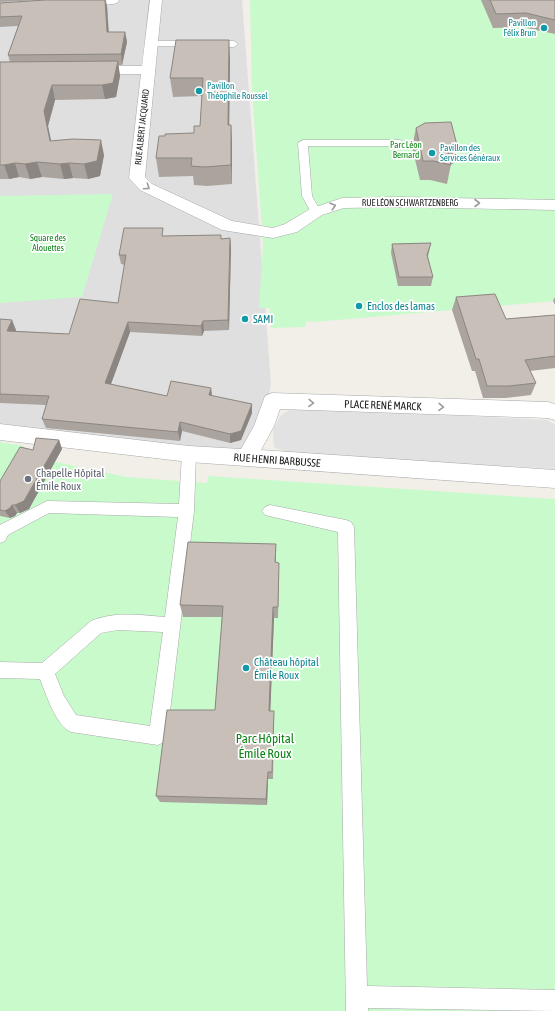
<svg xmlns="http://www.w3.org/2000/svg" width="555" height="1011" viewBox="0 0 555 1011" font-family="'Asap Condensed',sans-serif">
	<rect width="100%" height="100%" fill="#f2efe9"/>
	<!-- residential -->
	<path fill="#e0dfdf" d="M0 0H242L271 384 256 459 0 425Z"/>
	<!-- park -->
	<path fill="#c8facc" d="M250 0H555V301L314 322 307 321 305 327 271 328 270 308H259L263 244 252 90Z
		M113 194 82 297 0 303V196Z
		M0 442 24 446V455L126 477 207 483 208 476 555 499V1011H0Z"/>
	<!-- parking -->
	<path fill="#e2e2e2" d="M294 407 547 420 555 425V469L287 453 274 447 273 430 280 416Z"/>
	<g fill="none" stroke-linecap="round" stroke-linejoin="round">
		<!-- service casing -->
		<g stroke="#a9a9a9" stroke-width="1">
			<path id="service" d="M151 41H234L238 44 234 47 148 46 147 44 148 42Z
				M303 140H400L405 143 400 146H308L312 196 321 212 316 215 312 214 302 196 298 143Z
				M189 448 194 450 196 454 194 511 167 736 164 742 158 745 71 732C56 726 46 694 40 679L0 678V662L42 663 91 621C115 611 140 615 165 617L178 517 49 513 8 535 5 541 0 543V525L47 501 179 504 182 454 184 450ZM118 630 163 632 150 726 76 715 64 696 55 674 101 633Z
				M270 505 346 520 351 522 354 527 367 986 555 990V1011L368 1008V1011H346L338 532 265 515 262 511 265 507Z"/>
		</g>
		<!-- minor casing -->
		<g stroke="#a9a9a9" stroke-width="1">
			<path id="minor" d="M73 0H119L117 3 113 4 77 7 73 6 71 3Z
				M150 0H162L145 177 152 184 232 221 273 228 285 224 310 209 342 198 399 197 555 200V210L399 207 344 208 322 215 297 232 273 238 222 230 140 190 129 178 141 74H89L84 73 82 70 84 67 89 66H142Z
				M272 393 548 402 555 404V420L548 418 280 409 274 426 261 450 555 470V488L189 462 0 440V424L189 446 241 449 254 426 265 396Z"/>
		</g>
		<!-- service -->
		<use href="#service" fill="#fff" fill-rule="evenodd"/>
		<!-- minor -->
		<use href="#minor" fill="#fff" fill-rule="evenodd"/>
	</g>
	<!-- wall -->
	<path fill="#aba49e" d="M0 0H39L0 2Z
		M45 0H106L107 6 109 32H125L127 42 122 65H118L120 76 116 97 105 99 55 100 48 126 51 141 104 155 100 176 88 179 73 178 64 179 42 177 30 179 19 177 9 179H0V62H10L8 55 18 26 0 27V3Z
		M481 0H555V34L522 27 493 28Z
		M230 58 229 125H231L232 144V184L207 186 194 185 193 176 159 177 156 158 165 136 194 133 200 126 202 96 173 97 170 78Z
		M416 128 457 145 453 164H451L447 184 430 180H420L412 147Z
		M221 235V239L230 238 231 248 229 330 204 331 202 336 130 332 111 384 167 396 211 388 212 396 252 413 241 440 230 443 182 431 180 441 46 428 42 419 46 405 0 403V319L16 330 15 331 69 334 118 303 125 265 121 264 119 255 164 236Z
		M431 243 428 257 433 277 431 286H398L391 253 392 244Z
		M456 297 506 319 555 315V368L530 371 536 383 531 395 505 398H483L475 371H472L452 310Z
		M555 297V305L553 301Z
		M59 440 62 449 29 509 20 513H17L15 516 10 518 0 516V481L33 450Z
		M276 544 275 563 279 575 278 618H274L270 711 274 719 273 779H268L267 805 160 802 156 796 215 710 222 617H183L180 605Z"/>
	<!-- shaded-wall -->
	<path fill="#8b8681" d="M105 0 107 6 109 43 107 32Z
		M125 32 127 42 122 65 121 54Z
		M229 40 230 58 229 144 228 125Z
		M118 61 120 76 116 97 105 99 102 85Z
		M52 85 55 100 48 126 54 155 50 141 44 111Z
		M231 125 232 144V184L231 165Z
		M101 140 104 155 100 176 88 179 84 164Z
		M37 162 42 177 30 179 25 164Z
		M15 163 19 177 9 179 4 165Z
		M69 163 73 178 64 179 60 164Z
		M230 238 231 248 229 330 228 320Z
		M12 320 16 330 11 341 7 331Z
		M203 321 204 331 202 336 201 326Z
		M128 322 130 332 108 392 105 383Z
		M211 388 212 398 209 395Z
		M252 404V413L241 440 230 443V434Z
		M180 422 182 431 180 441 178 432Z
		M59 440 62 449 29 509 20 513 15 505Z
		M12 505 17 513 15 516 10 518 5 511Z
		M276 544V556L275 574V562Z
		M273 607 274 618 270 720 269 711Z
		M268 772V779L267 805 266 799Z"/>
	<!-- building -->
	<path fill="#c7bfb8" stroke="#8b8681" d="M45 0H105L107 32H125L121 54 8 55 22 16 0 17V3Z
		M490 0H555V20L526 13 496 14Z
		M176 40H229L228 125H231V165L205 167 191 166 192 158H156L159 136H165V134L194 133V126H200L203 78H170Z
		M118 61 113 83 102 85H52L44 111 50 141 73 139 101 140 97 161 84 164 69 163 60 164 37 162 25 164 15 163 4 165H0V62Z
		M451 122 457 145H446L451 165 434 161H423L416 128 425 123Z
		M124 228H163L162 236 221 235V239L230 238 228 320 203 321 201 326 128 322 105 383 167 396 171 381 211 388 209 395 252 404 241 431 230 434 180 422 178 432 42 419 49 396 0 394V319L12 320 7 331 69 334 80 299 118 303 126 255H119Z
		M431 243 427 255 433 277H399L392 244Z
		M495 294 506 319 555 315V356L525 360 536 383 509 386H487L479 359H476L456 297Z
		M36 438 59 440 24 501 15 505H12L10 508 5 511 0 510V481L20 447 33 450Z
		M188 542 276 544 275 562 279 563 278 607H273L269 711H274L272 772H268L266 799 156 796 167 710H215L223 606 180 605Z"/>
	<!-- one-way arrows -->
	<defs><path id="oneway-chevron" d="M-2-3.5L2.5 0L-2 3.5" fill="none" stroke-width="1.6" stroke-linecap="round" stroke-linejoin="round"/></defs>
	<g stroke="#9c9c9c">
		<use href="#oneway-chevron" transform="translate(147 187) rotate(34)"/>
		<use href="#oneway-chevron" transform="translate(477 203)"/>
		<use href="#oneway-chevron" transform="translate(333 206) rotate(-18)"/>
		<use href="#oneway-chevron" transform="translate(311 403) rotate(2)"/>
		<use href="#oneway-chevron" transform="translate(441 407) rotate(2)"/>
	</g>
	<!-- markers -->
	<g fill="#0f9aa8" stroke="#fff" stroke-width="1.5">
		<circle cx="544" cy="28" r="4"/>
		<circle cx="199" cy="91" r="4"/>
		<circle cx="432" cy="153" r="4"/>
		<circle cx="359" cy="306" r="4"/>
		<circle cx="245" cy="319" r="4"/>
		<circle cx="246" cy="668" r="4"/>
	</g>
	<circle fill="#6b7280" stroke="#fff" stroke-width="1.5" cx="28" cy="479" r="4"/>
	<g text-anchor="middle" stroke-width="3.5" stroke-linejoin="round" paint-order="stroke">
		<!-- far-culture labels -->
		<g font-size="9" fill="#0d838f" stroke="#fff" text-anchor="start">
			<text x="536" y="26" text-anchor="end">Pavillon<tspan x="536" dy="10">Félix Brun</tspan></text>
			<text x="207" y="89">Pavillon<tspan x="207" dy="10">Théophile Roussel</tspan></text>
			<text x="440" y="151">Pavillon des<tspan x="440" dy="10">Services Généraux</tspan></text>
		</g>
		<!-- far-street labels -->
		<g font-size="9" fill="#222" stroke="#fff">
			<text transform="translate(142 127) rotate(-84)" y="3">RUE ALBERT JACQUARD</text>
			<text x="410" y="206">RUE LÉON SCHWARTZENBERG</text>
		</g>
		<!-- far-park labels -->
		<g font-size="9" fill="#0c8416" stroke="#fff">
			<text x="406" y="148">Parc Léon<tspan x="406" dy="10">Bernard</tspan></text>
			<text x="48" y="241">Square des<tspan x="48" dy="10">Alouettes</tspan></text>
		</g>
		<!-- culture labels -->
		<g font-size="11" fill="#0d838f" stroke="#fff" text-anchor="start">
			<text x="367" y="310">Enclos des lamas</text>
			<text x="253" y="323">SAMI</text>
			<text x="254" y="666">Château hôpital<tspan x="254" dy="13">Émile Roux</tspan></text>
		</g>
		<!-- street labels -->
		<g font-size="11" fill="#222" stroke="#fff">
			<text transform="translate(383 405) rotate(2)" y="4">PLACE RENÉ MARCK</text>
			<text transform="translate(277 460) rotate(4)" y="4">RUE HENRI BARBUSSE</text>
		</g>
		<!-- worship labels -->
		<g font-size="11" fill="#5b616d" stroke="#fff" text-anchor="start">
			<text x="36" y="477">Chapelle Hôpital<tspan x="36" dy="13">Émile Roux</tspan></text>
		</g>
		<!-- near-park labels -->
		<g font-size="13" fill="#0c8416" stroke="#fff">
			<text x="265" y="743">Parc Hôpital<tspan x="265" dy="15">Émile Roux</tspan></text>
		</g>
	</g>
</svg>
